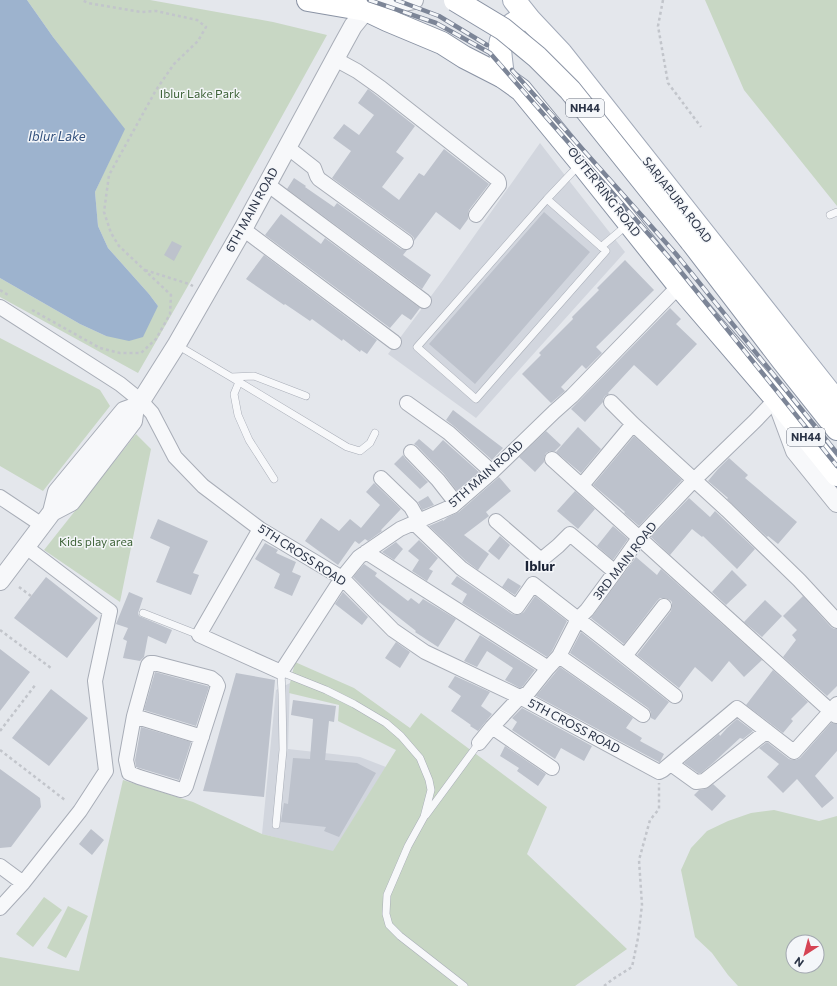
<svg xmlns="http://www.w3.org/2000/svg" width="837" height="986" viewBox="0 0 837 986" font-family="Commissioner,sans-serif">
	<rect width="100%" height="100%" fill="#e4e7ec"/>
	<!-- built -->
	<path fill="#d2d6de" d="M540 143 567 178 625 252 476 418 388 354 443 280Z
		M290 683 288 749 360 757 386 767 333 852 262 834 276 690Z"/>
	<!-- green -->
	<path fill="#c8d7c4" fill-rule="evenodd" d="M27 0H150L273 22 327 35 189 284 138 373 0 297V278L80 324 106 336 158 306 149 294 108 248 98 226 95 192 124 129 53 37Z
		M705 0H837V206L744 90Z
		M0 338 100 390 110 406 43 491 0 466Z
		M136 434 151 449 120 602 44 550Z
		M295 662 354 688 410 728 421 713 547 807 527 854 627 949 575 986H0V957L79 971 123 780 193 802 262 834 333 851 396 750 338 721 339 705 289 693 290 683Z
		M774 810 819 821 837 816V986H738L728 975 712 953 695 937 681 870 691 848 707 831 728 821 751 813ZM793 942H817V966H793Z
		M44 897 62 910 33 947 16 934Z
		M68 906 88 916 66 958 47 948Z"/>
	<!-- water -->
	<path fill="#9db3ce" d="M0 0H27L53 37 125 129 95 192 98 226 108 248 149 294 158 306 143 337 129 341 106 336 80 324 0 278Z"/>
	<!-- building -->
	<path fill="#bdc2cc" d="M368 89 415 126 396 152 404 158 382 187 399 200 419 173 424 176 444 149 489 184 469 210 468 214V219L460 230 436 212 414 241V238L411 235 332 178 351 151 333 138 344 124 359 135 374 115 358 103Z
		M294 178 306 186 305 187 334 207 337 203 401 249 407 250 403 255 431 275 422 289 287 189Z
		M544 212 590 252 475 384 429 344Z
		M281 214 321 244 325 238 420 308 411 320 402 314 390 328 265 235Z
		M172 241 182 246 174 261 164 255Z
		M264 255 377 340 367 354 361 350 360 352 343 339 342 341 312 319 310 321 285 304 284 305 246 279Z
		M625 260 654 290 596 347 602 353 586 369 582 365 561 387 565 391 551 403 522 374 541 355 539 353 573 319 572 317 599 290 597 288Z
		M670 308 681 319 676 324 697 344 657 386 634 365 608 393 609 394 605 396 603 399V402L585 422 571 409Z
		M453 410 503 448 492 460 455 427 446 420Z
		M578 427 601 449 581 473 556 452Z
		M546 431 561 445 555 451H550L546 453 544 458V462L535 472 519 457Z
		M634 436 682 480 639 526 624 513 625 512 593 485Z
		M419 439 433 451 443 440 479 472 457 491 444 474 417 446 414 444Z
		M403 455 405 458 428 482 420 489 394 464Z
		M729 458 748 475 745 478 797 522 778 544 768 536 767 537 727 499 728 498 708 481 718 469Z
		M499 477 511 491 486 512 489 516 464 535 489 554 478 570 466 561 429 526 443 520V521L448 517 459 512Z
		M374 483 401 509 381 530 382 531 368 541 365 539 359 544 355 541 338 565 305 541 321 518 339 531 350 519 361 528 380 505 366 492Z
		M575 491 595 509 578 529 557 511Z
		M428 496 434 505 422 510 418 502Z
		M689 498 710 517 715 511 755 549 737 569 703 536 702 537 692 529 670 555 651 537Z
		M158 519 208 541 193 573 199 575 191 595 156 582 170 547 150 538Z
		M613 526 628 539 613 560 597 546Z
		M500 536 510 545 499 560 488 551Z
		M419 540 438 558 429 569 433 571 427 581 412 571 419 560 408 551Z
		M396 542 403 549 394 560 382 552Z
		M265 543 278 550 276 553 296 562 292 572 301 576 292 596 274 588 280 574 255 559Z
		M636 557 657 575 661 569 762 660 744 677 729 661 712 682 695 667 679 688 637 655 671 611 672 607V602L670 600 665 598H660L657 601 624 644 591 618Z
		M364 564 377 573 375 576 408 601 411 598 419 604 423 599 456 619 438 647 415 632 416 631 379 602V603L353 577Z
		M732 570 747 585 726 605 712 592Z
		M457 576 512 614 517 615 521 614 524 612 535 596 567 621 552 651 547 657 462 603 467 594 451 584Z
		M46 577 98 618 67 658 14 618Z
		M508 578 521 586 515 595 502 587Z
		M129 592 143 598 138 613 139 616 172 630 166 644 148 636 144 657 140 661 123 658 127 641 123 639 128 628 116 624Z
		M343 592 368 617 362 625 335 604Z
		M803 596 831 627 834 629H837V686L827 696 783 657 796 640 792 635 797 630 783 616Z
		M765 600 782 616 762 637 744 622Z
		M581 632 669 702 655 720 651 718V712L648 708 570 653Z
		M480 635 535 670 523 686 520 688 505 680 513 668 487 651 477 667 464 661Z
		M396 642 410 652 400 668 385 658Z
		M0 649 30 672 0 711Z
		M560 667 633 718 626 728 642 738 640 741 664 754 660 762H659L536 696Z
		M773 670 808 702 791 719 793 721 783 733 746 705Z
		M155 672 207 686 209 687 196 726 144 710Z
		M236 673 275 680 264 797 203 791Z
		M455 676 490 692 481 706 492 714 478 731 470 726 471 725 451 711 461 696 448 687Z
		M51 689 88 718 49 766 12 738Z
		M293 700 336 706 334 722 329 721 325 760 357 763 376 773 339 837 324 831 326 827 281 822 284 803 288 804 293 758 310 759 313 719 291 715Z
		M522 708 592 746 584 761 561 748 555 759 512 730 517 722 512 718Z
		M737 719 753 731 743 739 740 738 713 763 701 773H698L684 763 719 734 720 736 727 728Z
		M831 723 837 724V751L815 776 834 798 822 808 797 779 783 793 767 777 779 764 759 748 767 742 789 759 792 760H796L800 758Z
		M141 727 191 742 179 780 136 767 135 760Z
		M505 746 546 774 538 786 517 771 519 768 500 756Z
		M0 769 40 798 41 807 11 847 0 848Z
		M713 784 726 796 712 811 694 795 699 790 705 789Z
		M91 829 104 840 92 855 79 844Z"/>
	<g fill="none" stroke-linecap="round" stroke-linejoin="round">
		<!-- service casing -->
		<g stroke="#a8adb7" stroke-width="8">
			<path id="service" d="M547 199 606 251 476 399 417 347 547 199 580 164
				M830 215 837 212
				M601 247 627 225
				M177 345 231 377 254 376 306 396
				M231 377 347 447 360 451 370 443 375 433
				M239 382 234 394 238 415 249 440 274 479
				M143 613 199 635
				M426 815 479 743
				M276 825 283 750 282 694 281 672 326 690 354 704 386 723 401 736 420 758 429 780 431 790 424 817 408 846 387 895 386 914 389 925 400 936 464 986"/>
		</g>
		<!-- minor casing -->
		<g stroke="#a8adb7" stroke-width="16">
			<path id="minor" d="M335 59 357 71 381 88 498 180 499 183V185L476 215
				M287 147 314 168 317 176 319 179 406 242
				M267 184 424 301
				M243 229 394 342
				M0 307 120 384 141 401 152 413 175 457 203 486 260 529 342 578 393 630 425 652 520 697 659 772 663 770 737 708 794 752 837 704
				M611 402 633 424 727 510 799 580 837 621
				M407 403 449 433 492 472
				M411 452 438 480 456 503
				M552 459 836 716
				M381 478 411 507 419 521
				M582 485 633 424
				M0 497 42 525
				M496 521 541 560 558 546 570 534 615 572
				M414 523 461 568 517 607 533 584 605 640 675 696
				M260 529 199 635 281 672 342 578 359 557 400 529 453 506 492 472 554 412 572 396 679 286
				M366 552 548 668
				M559 656 643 715
				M625 656 664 606
				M150 663H154L211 678 216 682 218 686 186 786 184 789 181 790 139 777 129 773 126 760 134 716 148 665Z
				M134 716 202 737
				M492 727 552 768
				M479 743 492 727 520 697 528 693 548 668 559 656 578 619 587 610 615 572 639 538 694 480 755 421 776 399
				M671 764 696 782 704 781 767 731
				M0 866 23 883
				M0 908 23 883 80 811 106 771 95 681 110 611 26 547"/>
		</g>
		<!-- tertiary casing -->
		<g stroke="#a8adb7" stroke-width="20">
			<path id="tertiary" d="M779 408 795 451 837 503
				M52 512 71 502 133 421 135 407
				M0 581 52 512 57 492 124 411 135 407 141 401 177 344 243 229 342 46 353 26 366 10 414 0"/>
		</g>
		<!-- primary casing -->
		<g stroke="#a2aab9" stroke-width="24">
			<path id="primary" d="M514 0 530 20 561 53 837 402
				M503 77C502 66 500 55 500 45 501 35 510 23 519 21"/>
		</g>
		<!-- trunk casing -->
		<g stroke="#8a93a4" stroke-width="24">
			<path id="trunk" d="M308 0 366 10 387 20 442 43 464 57 503 77 521 90 581 163 679 286 776 399 837 475
				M691 241 783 361 837 429"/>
		</g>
		<!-- path -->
		<path stroke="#c2c5cb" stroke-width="2.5" stroke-dasharray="3 3" stroke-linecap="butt" d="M663 0 658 26 668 83 701 127
			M145 270 189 284 193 286
			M0 290 8 295
			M32 310 100 348 120 353H141L156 339 170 314 171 295 119 246 111 233 104 212 109 175 156 90 174 64 198 41 206 27 197 20 156 11 141 12 88 3 82 0
			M19 587 31 596
			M0 630 51 668
			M0 731 36 684
			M0 750 65 800
			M604 986 613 979 632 967 638 938 642 905 639 860 650 820 659 809V783"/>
		<!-- service -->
		<use href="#service" stroke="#f7f8fa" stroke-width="7"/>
		<!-- minor -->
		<use href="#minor" stroke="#f7f8fa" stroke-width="14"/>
		<!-- tertiary -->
		<use href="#tertiary" stroke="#f7f8fa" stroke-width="18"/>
		<!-- primary -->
		<use href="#primary" stroke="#fff" stroke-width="22"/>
		<!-- trunk -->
		<use href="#trunk" stroke="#fff" stroke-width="22"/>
		<!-- rail casing -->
		<g stroke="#7c8597" stroke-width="4.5">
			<path id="rail" d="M369 0 436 23 490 53 673 262 837 466
				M396 0 439 16 487 45
				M512 70 676 254 837 453"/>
		</g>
		<!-- rail -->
		<use href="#rail" stroke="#f4f6f9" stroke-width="3" stroke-dasharray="9" stroke-linecap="butt"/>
		<!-- trunk-bridge casing -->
		<g stroke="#8a93a4" stroke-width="24" stroke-linecap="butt">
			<path id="trunk-bridge" d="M455 0 503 29 537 57 570 90 691 241"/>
		</g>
		<!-- trunk-bridge -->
		<use href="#trunk-bridge" stroke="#fff" stroke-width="22"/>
	</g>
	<g text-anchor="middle" stroke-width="3" stroke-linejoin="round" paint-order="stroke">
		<!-- shield labels -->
		<g fill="#f4f6f9" stroke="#676e7c" stroke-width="1">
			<rect x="566" y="99" width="38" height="18" rx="3"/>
			<rect x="787" y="428" width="38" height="18" rx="3"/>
		</g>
		<g font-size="11" font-weight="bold" fill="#2a3346">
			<text x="585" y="112">NH44</text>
			<text x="806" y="441">NH44</text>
		</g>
		<!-- park labels -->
		<g font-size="12" fill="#3d6237" stroke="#f4f6f9">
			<text x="200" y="98">Iblur Lake Park</text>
			<text x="96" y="546">Kids play area</text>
		</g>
		<!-- street labels -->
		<g font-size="12" fill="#2a3346" stroke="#f4f6f9">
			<text transform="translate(604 192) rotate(52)" y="4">OUTER RING ROAD</text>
			<text transform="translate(677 200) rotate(52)" y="4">SARJAPURA ROAD</text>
			<text transform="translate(252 210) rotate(-61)" y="4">6TH MAIN ROAD</text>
			<text transform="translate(486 474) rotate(-41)" y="4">5TH MAIN ROAD</text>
			<text transform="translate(302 555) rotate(33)" y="4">5TH CROSS ROAD</text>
			<text transform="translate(625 561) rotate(-52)" y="4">3RD MAIN ROAD</text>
			<text transform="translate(574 726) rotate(28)" y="4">5TH CROSS ROAD</text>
		</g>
		<!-- water labels -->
		<g font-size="13" font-style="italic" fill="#32507c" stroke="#f4f6f9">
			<text x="57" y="141">Iblur Lake</text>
		</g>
		<!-- quarter labels -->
		<g font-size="14" font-weight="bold" fill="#1c2437" stroke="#f4f6f9">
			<text x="540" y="571">Iblur</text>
		</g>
	</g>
	<!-- north arrow -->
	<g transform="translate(805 954) rotate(216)"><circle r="19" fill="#f4f6f9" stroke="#a3a8b1"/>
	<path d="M0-3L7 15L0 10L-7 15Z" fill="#d64454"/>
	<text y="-6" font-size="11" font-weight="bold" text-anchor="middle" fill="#2a3346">N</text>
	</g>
</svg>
